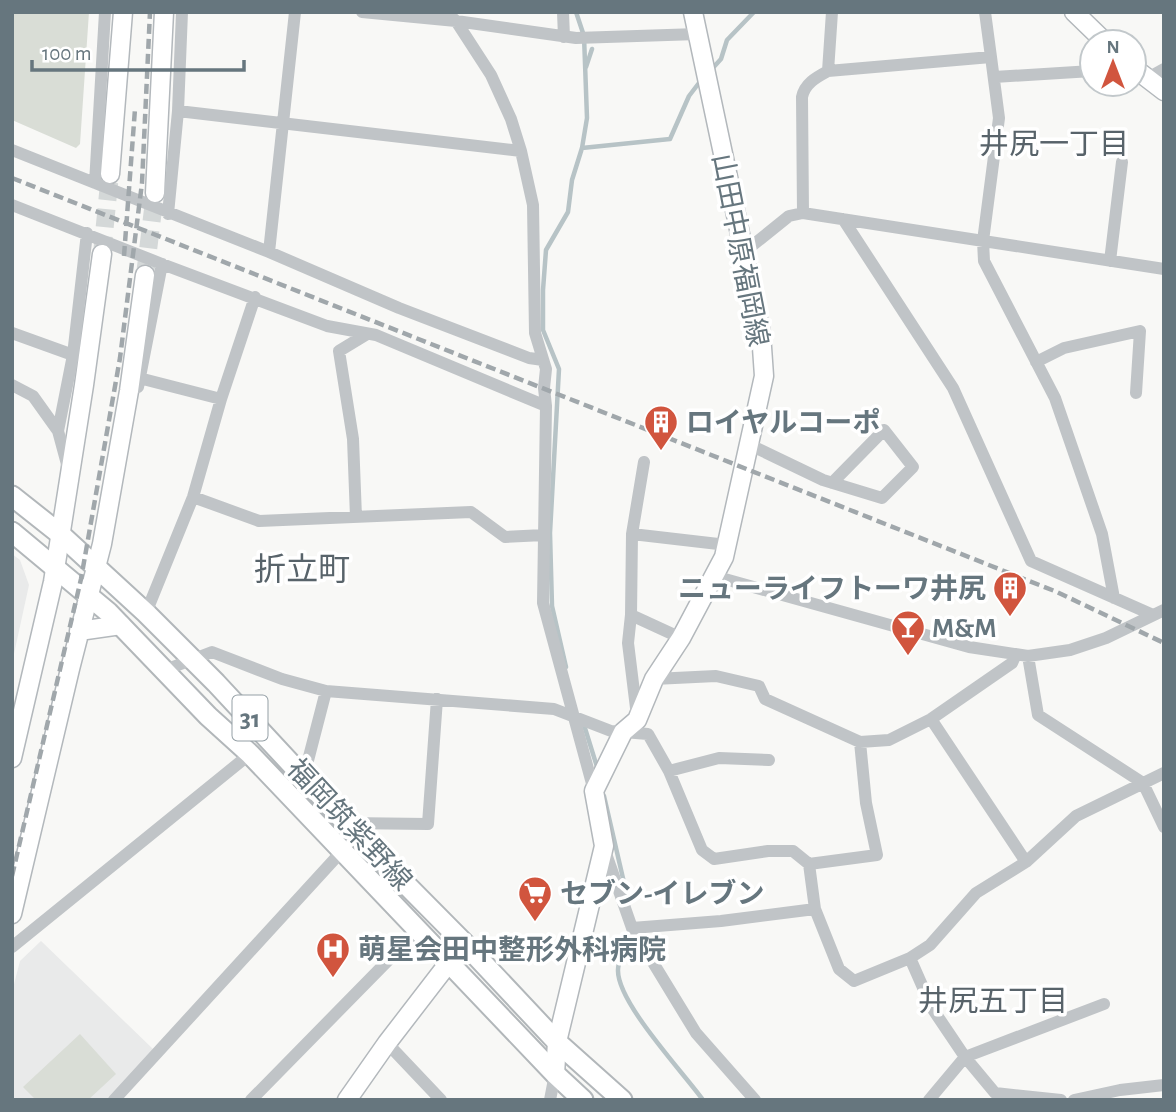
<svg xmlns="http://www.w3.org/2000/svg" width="1176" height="1112" viewBox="0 0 1176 1112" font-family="'Alegreya Sans','Noto Sans JP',sans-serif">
	<rect width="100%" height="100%" fill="#f8f8f6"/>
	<!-- built -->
	<path fill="#e9eaea" d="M12 554 20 560 29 585 12 663Z
		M41 941 153 1049 108 1100H12V992L20 961Z"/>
	<!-- green -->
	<path fill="#d9ddd6" d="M12 12H89L80 144 76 148 12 120Z
		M80 1034 116 1074 88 1100H36L23 1087Z"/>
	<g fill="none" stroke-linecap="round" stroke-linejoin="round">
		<!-- stream -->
		<path stroke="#b7c3c6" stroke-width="4.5" d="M586 67 592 49
			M711 70 721 59 727 40 754 12
			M582 148 670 139 689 96 702 79
			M566 667 552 606 550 533 559 369 543 330V290L546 250 568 212 572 180 582 148 587 118 584 36 576 12
			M584 725 598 770
			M604 796 628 900
			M632 935C627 945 618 959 618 970 617 1002 682 1071 703 1100"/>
		<!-- secondary-tunnel -->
		<path stroke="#d4d8d8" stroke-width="18" stroke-dasharray="18 9" stroke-linecap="butt" d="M102 254 110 174
			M145 275 155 193"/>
		<!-- secondary casing -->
		<g stroke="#b3b8bc" stroke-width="21">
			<path id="secondary" d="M1074 12 1105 42
				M1134 68 1164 91
				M110 174 123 12
				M155 193 164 12
				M79 631 121 625
				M12 758 53 582 84 385 102 254
				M12 914 70 669 102 544 129 391 145 275
				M555 1074 557 1042 604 846 594 791 623 732 637 720 654 679 681 638 724 557 764 376 761 333 693 12
				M347 1100 387 1043 464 943"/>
		</g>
		<!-- primary casing -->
		<g stroke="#b2b7ba" stroke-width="23">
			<path id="primary" d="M12 496 60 534 146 613 216 683 359 837 464 943 557 1042 622 1100
				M12 532 108 612 208 716 250 754 555 1074 583 1100"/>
		</g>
		<!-- street -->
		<path stroke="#c0c4c7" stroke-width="12" d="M295 12 269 252 399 308 529 358 543 360
			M362 12 456 21 576 38 698 34
			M446 12 456 21 491 75 511 119 521 151 533 205 535 333 546 369 544 388 546 406 543 603 594 791
			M563 12 564 37
			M985 12 991 57
			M828 71 991 57 999 118 983 241 984 261 1055 398 1102 534 1114 598
			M994 77 1092 71
			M1146 79 1164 69
			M178 111 521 151
			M12 150 95 183 105 12
			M95 183 269 252
			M12 205 162 264 327 326 376 335 546 406
			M803 213 1164 269
			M168 214 178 111 182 12
			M843 219 953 388 1031 561 1153 615
			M743 253 789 216 803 213 802 97C805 83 817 77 828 71L832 12
			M1110 261 1122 162
			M12 333 73 355
			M1036 362 1064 348 1140 331 1136 393
			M139 378 221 399
			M12 385 33 396 58 431
			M138 387 162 264
			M748 444 823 480 882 498 913 467 884 430 832 483
			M644 462 632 534 631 615 681 638
			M68 468 58 431 73 355 87 233
			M193 497 259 521 471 512 505 537 544 535
			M356 517 353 439 339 351 367 334
			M632 534 727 545
			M714 576 969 647 1028 656 1070 650 1106 638 1164 610
			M146 613 193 497 221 399 255 297
			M631 615 628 643 637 716
			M1028 656 1038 715 1143 783 1164 827
			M165 670 212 652 282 679 326 691 554 709 611 731 648 734 669 771 702 850 714 859 768 851H793L809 864 815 909 839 969 854 981 910 958 930 945 976 893 1026 862 1076 816 1164 773
			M654 679 716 676 759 686 765 699 860 742 889 740 931 719 1012 663 1016 654
			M931 719 1026 862
			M669 771 719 758 769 760
			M304 776 326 691
			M346 823 428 824 437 699
			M604 848 632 928 696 1033 755 1100
			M809 864 877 855 866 803 860 742
			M632 928 721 921 815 909
			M12 947 250 754
			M910 958 932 1008 965 1057 995 1093 1061 1100
			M387 1043 441 1100
			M114 1100 342 851
			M251 1100 418 930
			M550 1100 555 1074
			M929 1100 965 1057 1104 1004
			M1074 1100 1120 1090 1164 1085"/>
		<!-- secondary -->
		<use href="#secondary" stroke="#fff" stroke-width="18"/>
		<!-- primary -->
		<use href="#primary" stroke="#fff" stroke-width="19"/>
		<!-- rail -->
		<path stroke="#a0a7ab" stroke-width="4.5" stroke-dasharray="10 5" stroke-linecap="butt" d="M12 178 1057 592 1164 643
			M124 256 135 109
			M12 876 81 579 120 358 142 183 150 12"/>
	</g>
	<!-- icons -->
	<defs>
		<g id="building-pin" transform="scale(1.75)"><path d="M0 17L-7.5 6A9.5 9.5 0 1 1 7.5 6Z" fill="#d1553e" stroke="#fff"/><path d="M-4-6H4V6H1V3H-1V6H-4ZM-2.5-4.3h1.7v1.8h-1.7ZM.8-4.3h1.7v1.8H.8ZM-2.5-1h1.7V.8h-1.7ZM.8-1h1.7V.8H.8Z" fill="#fff"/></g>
		<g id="bar-pin" transform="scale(1.75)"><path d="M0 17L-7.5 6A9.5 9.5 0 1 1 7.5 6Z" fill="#d1553e" stroke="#fff"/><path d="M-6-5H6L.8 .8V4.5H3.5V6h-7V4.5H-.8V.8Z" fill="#fff"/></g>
		<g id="supermarket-pin" transform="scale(1.75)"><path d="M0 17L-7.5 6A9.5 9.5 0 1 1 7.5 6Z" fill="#d1553e" stroke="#fff"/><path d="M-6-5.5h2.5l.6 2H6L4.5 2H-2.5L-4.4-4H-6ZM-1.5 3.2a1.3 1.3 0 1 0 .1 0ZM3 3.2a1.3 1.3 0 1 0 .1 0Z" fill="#fff"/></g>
		<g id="hospital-pin" transform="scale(1.75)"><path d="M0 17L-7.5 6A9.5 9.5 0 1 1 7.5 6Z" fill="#d1553e" stroke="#fff"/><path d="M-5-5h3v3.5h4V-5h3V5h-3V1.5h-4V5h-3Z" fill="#fff"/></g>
	</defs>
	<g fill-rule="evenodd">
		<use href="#building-pin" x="661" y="422"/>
		<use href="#building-pin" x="1010" y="588"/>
		<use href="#bar-pin" x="908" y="627"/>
		<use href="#supermarket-pin" x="535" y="893"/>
		<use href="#hospital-pin" x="333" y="949"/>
	</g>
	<g text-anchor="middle" stroke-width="7" stroke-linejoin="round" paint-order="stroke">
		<!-- shield labels -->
		<rect fill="#fff" stroke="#949fa5" stroke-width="2" x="232.5" y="695.5" width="35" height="45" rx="5"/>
		<g font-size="26" font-weight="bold" fill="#66767e">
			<text x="250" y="727">31</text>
		</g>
		<!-- street labels -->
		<g font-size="28" fill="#66767e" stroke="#fff">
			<text transform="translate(741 250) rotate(79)" y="10">山田中原福岡線</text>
			<text transform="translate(350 824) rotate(47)" y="10">福岡筑紫野線</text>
		</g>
		<!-- poi labels -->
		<g font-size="28" font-weight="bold" fill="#66767e" stroke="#fff" text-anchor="start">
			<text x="686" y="432">ロイヤルコーポ</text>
			<text x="986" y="598" text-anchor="end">ニューライフトーワ井尻</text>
			<text x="932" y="637">M&amp;M</text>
			<text x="560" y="903">セブン-イレブン</text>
			<text x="358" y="959">萌星会田中整形外科病院</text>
		</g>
		<!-- neighbourhood labels -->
		<g font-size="30" fill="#58636a" stroke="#fff">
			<text x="1054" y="154">井尻一丁目</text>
			<text x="993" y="1011">井尻五丁目</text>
		</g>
		<!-- quarter labels -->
		<g font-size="32" fill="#58636a" stroke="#fff">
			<text x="302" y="580">折立町</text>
		</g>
	</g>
	<!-- border -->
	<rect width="1176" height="1112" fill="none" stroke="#66767e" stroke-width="28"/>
	<!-- north arrow -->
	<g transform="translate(1113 63)"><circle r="33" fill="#ffffff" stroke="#c2c8cb" stroke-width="2"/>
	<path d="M0-5L12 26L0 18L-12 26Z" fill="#d1553e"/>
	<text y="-10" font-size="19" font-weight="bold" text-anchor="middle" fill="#66767e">N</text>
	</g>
	<!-- scale -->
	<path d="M32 60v10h212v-10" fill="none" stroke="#66767e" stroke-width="3.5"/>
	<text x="42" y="60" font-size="21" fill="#66767e" stroke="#ffffff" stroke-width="5" paint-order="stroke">100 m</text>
</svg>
